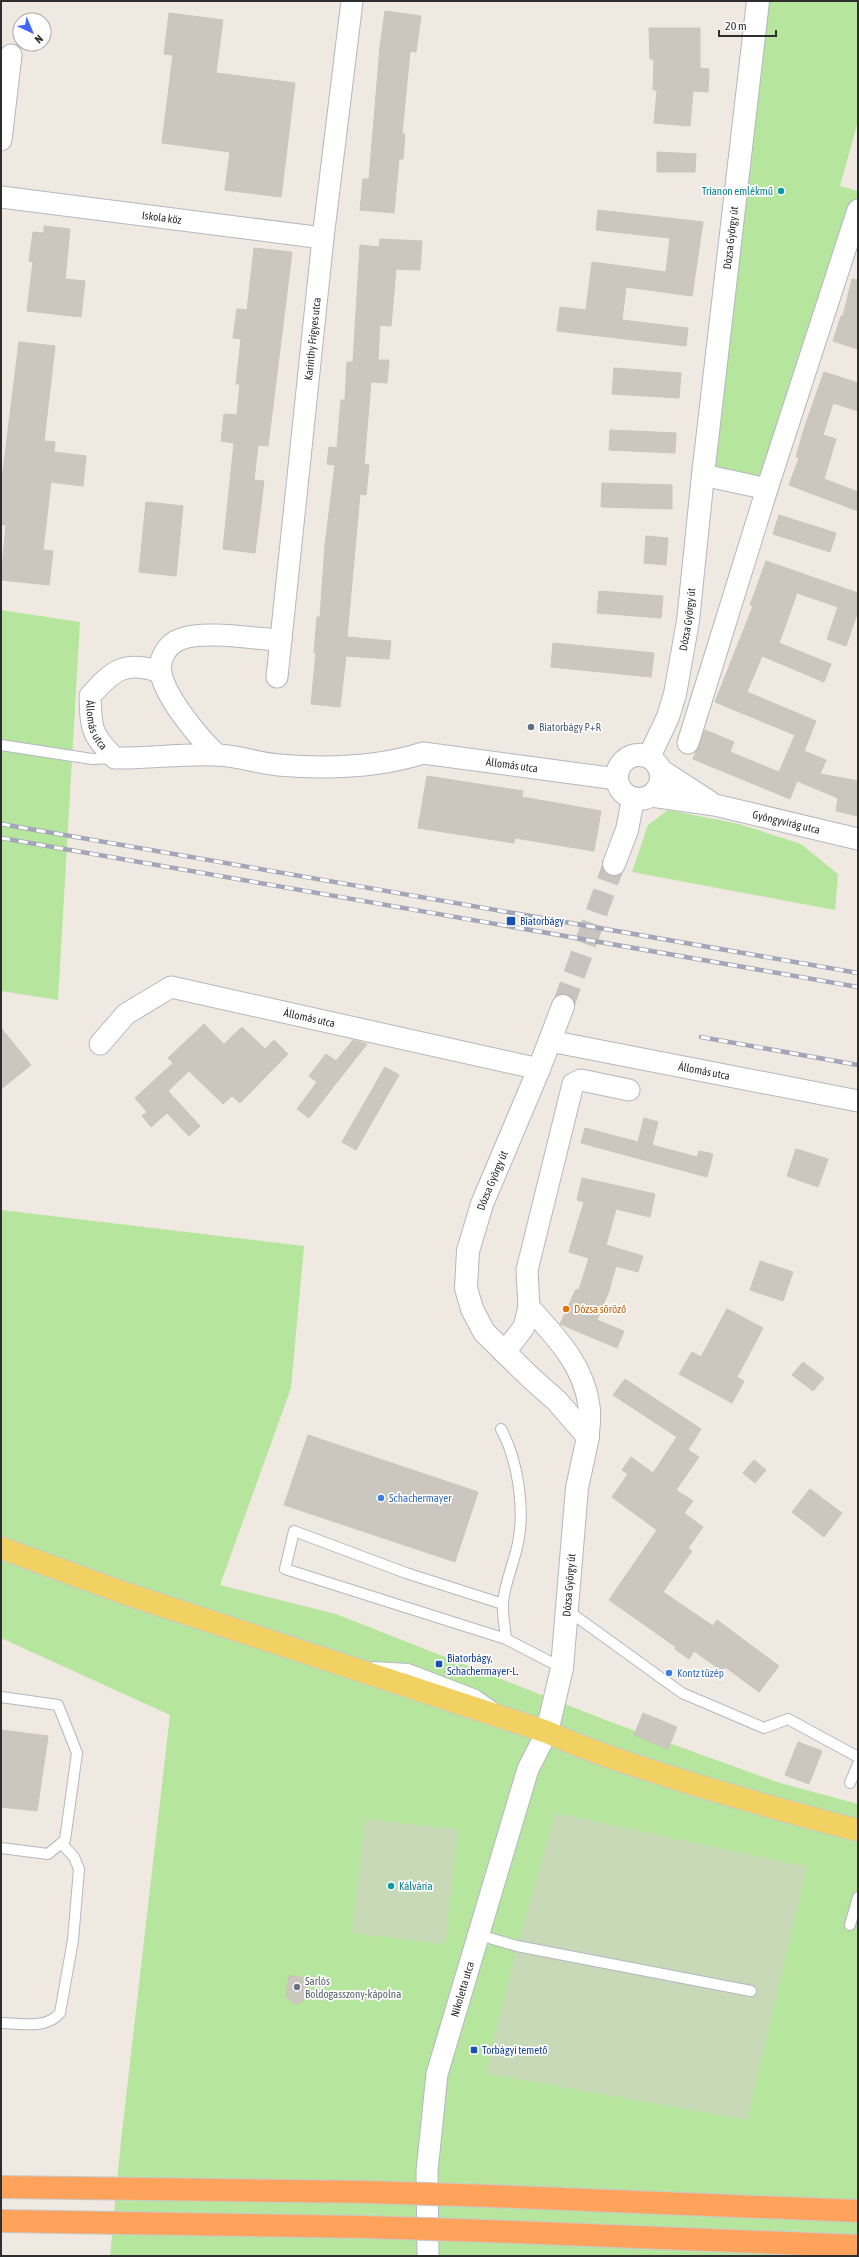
<svg xmlns="http://www.w3.org/2000/svg" width="859" height="2257" viewBox="0 0 859 2257" font-family="'Asap Condensed',sans-serif">
	<rect width="100%" height="100%" fill="#efe9e1"/>
	<!-- green -->
	<path fill="#b6e59e" d="M758 1H858V121L840 186 858 191V210L767 489 703 475Z
		M1 610 80 622 58 1000 1 991Z
		M668 810 739 824 801 844 838 874 835 910 632 872 648 825Z
		M1 1210 304 1246 291 1388 220 1585 336 1614 608 1721 780 1783 858 1804V2256H110L121 2141 170 1715 1 1638Z"/>
	<!-- cemetery -->
	<path fill="#c8d9b8" d="M555 1813 807 1867 747 2120 485 2073 517 1946Z
		M365 1819 458 1829 445 1944 352 1933Z"/>
	<!-- building -->
	<path fill="#cbc7bf" stroke="#cbc5ba" d="M385 11 421 16 416 52 410 51 402 134H405L403 159H399L394 213 360 210 363 179H369L380 47Z
		M169 13 223 20 216 73 295 83 281 197 225 190 230 152 162 143 173 55 164 54Z
		M649 28H700V68L709 69 708 92 693 91 690 126 654 123 657 90H653L654 59H650Z
		M657 152 696 154 695 172H657Z
		M598 210 703 222 692 296 626 287 622 320 688 328 686 346 557 331 560 307 586 310 592 262 666 272 670 238 596 230Z
		M44 226 70 229 65 279 85 281 81 317 27 311 33 262 29 261 33 232 44 233Z
		M380 239 422 241 420 270 396 269 391 326 380 325 378 360H389L387 383 371 382 364 464 369 465 366 495 360 494 347 637 391 641 389 659 346 656 340 707 311 704 316 653H314L317 617H320L325 545 335 465 327 464 329 447 337 448 341 400H345L347 362H353L360 245 379 247Z
		M254 248 292 252 268 446 258 445 254 480 264 481 255 553 223 549 234 443 221 441 224 414 237 415 240 384H236L241 339 233 338 237 309 247 310Z
		M852 279 858 280V349L833 341 841 316H843Z
		M19 342 55 346 44 441 55 442 54 452 86 456 83 486 51 482 43 550 53 551 49 585 1 580 6 525 1 524V487Z
		M614 368 681 373 679 398 612 394Z
		M824 372 858 383V411L833 403 823 435 836 439 824 479 858 492V511L789 485 799 458 796 457 804 429Z
		M610 430 676 433 675 453 609 450Z
		M602 483 672 485V509L601 507Z
		M146 502 183 506 176 576 139 572Z
		M779 515 836 533 830 552 773 534Z
		M646 536 668 538 666 565 644 563Z
		M766 561 858 593V611L846 646 827 639 838 607 797 593 779 643 831 664 824 682 762 656 747 692 816 721 804 751 826 760 820 774 858 781V816L836 811 838 798 797 781 790 799 693 759 705 730 734 742 730 752 779 772 795 735 715 702 753 606 750 605Z
		M599 591 663 596 661 618 597 613Z
		M553 643 654 653 651 677 551 667Z
		M427 776 523 791 522 797 601 811 594 851 515 838 514 843 418 828Z
		M204 1024 224 1044 242 1027 265 1049 274 1040 288 1054 240 1103 232 1096 223 1104 189 1071 168 1091 200 1126 189 1136 167 1113 151 1127 142 1116 147 1112 135 1098 173 1063 168 1058Z
		M1 1028 31 1065 1 1089Z
		M353 1040 367 1044 309 1118 297 1109 317 1082 309 1076 326 1054 336 1061Z
		M385 1067 399 1075 356 1150 342 1142Z
		M644 1118 658 1122 652 1145 697 1157 699 1151 713 1154 707 1177 581 1143 585 1128 638 1142Z
		M796 1149 828 1159 818 1187 787 1176Z
		M582 1178 655 1194 650 1217 616 1209 606 1245 643 1256 638 1272 616 1266 609 1291 597 1320 624 1331 617 1348 560 1324 576 1289 579 1290 589 1258 569 1252 584 1202 577 1200Z
		M760 1261 793 1272 783 1301 750 1290Z
		M727 1309 763 1328 737 1377 744 1381 732 1403 679 1374 692 1352 701 1357Z
		M803 1362 824 1378 813 1391 792 1375Z
		M625 1379 701 1429 688 1450 699 1457 676 1490 693 1501 684 1513 703 1527 688 1548 692 1551 663 1592 713 1626 717 1620 779 1666 759 1692 725 1667 722 1671 694 1651 689 1659 675 1649 676 1647 609 1600 657 1530 612 1497 628 1474 622 1470 631 1457 653 1473 677 1437 613 1395Z
		M308 1435 478 1492 455 1562 284 1505Z
		M754 1460 766 1470 755 1483 743 1473Z
		M810 1489 842 1513 824 1537 792 1512Z
		M643 1713 677 1727 668 1749 634 1735Z
		M1 1730 48 1736 37 1811 1 1807Z
		M798 1742 822 1751 809 1784 785 1775Z
		M289 1975 308 1979 306 1998 298 2004 291 2002 286 1995Z"/>
	<g fill="none" stroke-linecap="round" stroke-linejoin="round">
		<!-- secondary-tunnel -->
		<path stroke="#c8c4bd" stroke-width="22" stroke-dasharray="22 11" stroke-linecap="butt" d="M563 1006 614 864"/>
		<!-- lane casing -->
		<g stroke="#b4b7c1" stroke-width="12">
			<path id="lane" d="M1 745 92 759 114 758
				M501 1429C518 1460 525 1509 518 1543 514 1563 505 1582 503 1602 502 1614 505 1627 506 1639
				M503 1604 406 1573 294 1531 285 1569 506 1639 562 1668
				M567 1610 682 1693 764 1728 788 1719 858 1757
				M374 1667 408 1669 476 1695 492 1706
				M1 1697 58 1705 77 1753 65 1840 48 1854 1 1848
				M850 1783 858 1764
				M850 1925 858 1897
				M479 1935 517 1946 751 1991
				M1 2023C22 2023 45 2030 60 2013L73 1940 79 1869 74 1857 61 1843"/>
		</g>
		<!-- street casing -->
		<g stroke="#b4b7c1" stroke-width="23">
			<g id="street">
				<path d="M1 140 11 55"/>
				<path id="s1" d="M1 197 323 238"/>
				<path d="M703 475 767 489"/>
				<path id="s2" d="M160 672C125 660 113 670 90 696 91 729 91 735 115 758 148 759 181 753 215 755 236 755 257 763 278 765 327 769 377 768 423 753L617 779"/>
				<path id="s3" d="M277 677 323 238 352 1"/>
				<path d="M688 743 767 489 858 210"/>
				<path d="M217 755C199 738 165 697 161 673 158 659 168 643 181 639 204 630 255 639 281 640"/>
				<path d="M661 770 709 801"/>
				<path id="s4" d="M651 796 715 805 858 839"/>
				<path id="s5" d="M550 1041 858 1101"/>
				<path id="s6" d="M100 1044 126 1014 171 987 539 1069"/>
				<path d="M529 1307C555 1336 584 1365 589 1406 591 1416 589 1427 588 1437"/>
				<path d="M504 1353 524 1327 529 1307 527 1270 573 1084 581 1080 629 1090"/>
				<path id="s7" d="M428 2256 427 2171 437 2074 528 1769 547 1732"/>
			</g>
		</g>
		<!-- secondary casing -->
		<g stroke="#b4b7c1" stroke-width="24">
			<g id="secondary">
				<circle cx="639" cy="777" r="22"/>
				<path id="s8" d="M649 757 668 717 675 694 688 621 703 475 758 1"/>
				<path d="M614 864 627 830 633 799"/>
				<path id="s9" d="M547 1732 562 1668 577 1488 588 1437 557 1401 531 1378 484 1332 472 1309 466 1288 468 1251 482 1204 539 1069 563 1006"/>
			</g>
		</g>
		<!-- primary casing -->
		<g stroke="#c9c9c9" stroke-width="24">
			<path id="primary" d="M1 1548 124 1593 547 1732C595 1754 646 1769 696 1785 750 1801 804 1817 858 1830"/>
		</g>
		<!-- highway casing -->
		<g stroke="#c9c9c9" stroke-width="24">
			<path id="highway" d="M1 2187 367 2192
				M490 2196 858 2211
				M1 2221 365 2227
				M487 2231 858 2246"/>
		</g>
		<!-- lane -->
		<use href="#lane" stroke="#fff" stroke-width="10"/>
		<!-- street -->
		<use href="#street" stroke="#fff" stroke-width="21"/>
		<!-- secondary -->
		<use href="#secondary" stroke="#fff" stroke-width="22"/>
		<!-- primary -->
		<use href="#primary" stroke="#f2d163" stroke-width="22"/>
		<!-- highway -->
		<use href="#highway" stroke="#ffa35c" stroke-width="22"/>
		<!-- rail casing -->
		<g stroke="#a3a6b8" stroke-width="4.5">
			<path id="rail" d="M1 824 858 973
				M1 838 858 987
				M701 1037 858 1065"/>
		</g>
		<!-- rail -->
		<use href="#rail" stroke="#fff" stroke-width="3" stroke-dasharray="9" stroke-linecap="butt"/>
		<!-- highway-bridge casing -->
		<g stroke="#c9c9c9" stroke-width="24" stroke-linecap="butt">
			<path id="highway-bridge" d="M367 2192 490 2196
				M365 2227 487 2231"/>
		</g>
		<!-- highway-bridge -->
		<use href="#highway-bridge" stroke="#ffa35c" stroke-width="22"/>
	</g>
	<!-- markers -->
	<g fill="#0f9aa8" stroke="#fff" stroke-width="1.5">
		<circle cx="781" cy="191" r="4"/>
		<circle cx="391" cy="1886" r="4"/>
	</g>
	<circle fill="#5c6f8a" stroke="#fff" stroke-width="1.5" cx="531" cy="727" r="4"/>
	<g fill="#1a4fb4" stroke="#fff" stroke-width="1.5">
		<rect x="506" y="916" width="10" height="10" rx="2"/>
		<rect x="435" y="1660" width="8" height="8" rx="2"/>
		<rect x="470" y="2046" width="8" height="8" rx="2"/>
	</g>
	<circle fill="#e8710a" stroke="#fff" stroke-width="1.5" cx="566" cy="1309" r="4"/>
	<g fill="#3f7fe0" stroke="#fff" stroke-width="1.5">
		<circle cx="381" cy="1498" r="4"/>
		<circle cx="669" cy="1673" r="4"/>
	</g>
	<circle fill="#6b7280" stroke="#fff" stroke-width="1.5" cx="297" cy="1987" r="4"/>
	<g text-anchor="middle" stroke-width="3.5" stroke-linejoin="round" paint-order="stroke">
		<!-- culture labels -->
		<g font-size="11" fill="#0d838f" stroke="#fff" text-anchor="end">
			<text x="773" y="195">Trianon emlékmű</text>
			<text x="399" y="1890" text-anchor="start">Kálvária</text>
		</g>
		<!-- street labels -->
		<g font-size="11" fill="#2e2e2e" stroke="#fff">
			<text dy="4" stroke="none"><textPath href="#s1" startOffset="162">Iskola köz</textPath></text>
			<text dy="4" stroke="none"><textPath href="#s8" startOffset="528">Dózsa György út</textPath></text>
			<text dy="4" stroke="none"><textPath href="#s3" startOffset="340">Karinthy Frigyes utca</textPath></text>
			<text dy="4" stroke="none"><textPath href="#s8" startOffset="144">Dózsa György út</textPath></text>
			<text dy="4" stroke="none"><textPath href="#s2" startOffset="111">Állomás utca</textPath></text>
			<text dy="4" stroke="none"><textPath href="#s2" startOffset="551">Állomás utca</textPath></text>
			<text dy="4" stroke="none"><textPath href="#s4" startOffset="138">Gyöngyvirág utca</textPath></text>
			<text dy="4" stroke="none"><textPath href="#s6" startOffset="234">Állomás utca</textPath></text>
			<text dy="4" stroke="none"><textPath href="#s5" startOffset="157">Állomás utca</textPath></text>
			<text dy="4" stroke="none"><textPath href="#s9" startOffset="606">Dózsa György út</textPath></text>
			<text dy="4" stroke="none"><textPath href="#s9" startOffset="149">Dózsa György út</textPath></text>
			<text dy="4" stroke="none"><textPath href="#s7" startOffset="271">Nikoletta utca</textPath></text>
		</g>
		<!-- service labels -->
		<g font-size="11" fill="#4e5e75" stroke="#fff" text-anchor="start">
			<text x="539" y="731">Biatorbágy P+R</text>
		</g>
		<!-- transit labels -->
		<g font-size="11" fill="#164399" stroke="#fff" text-anchor="start">
			<text x="520" y="925">Biatorbágy</text>
			<text x="447" y="1662">Biatorbágy,<tspan x="447" dy="13">Schachermayer-L.</tspan></text>
			<text x="482" y="2054">Torbágyi temető</text>
		</g>
		<!-- food labels -->
		<g font-size="11" fill="#c56008" stroke="#fff" text-anchor="start">
			<text x="574" y="1313">Dózsa söröző</text>
		</g>
		<!-- shop labels -->
		<g font-size="11" fill="#366cbe" stroke="#fff" text-anchor="start">
			<text x="389" y="1502">Schachermayer</text>
			<text x="677" y="1677">Kontz tüzép</text>
		</g>
		<!-- worship labels -->
		<g font-size="11" fill="#5b616d" stroke="#fff" text-anchor="start">
			<text x="305" y="1985">Sarlós<tspan x="305" dy="13">Boldogasszony-kápolna</tspan></text>
		</g>
	</g>
	<!-- border -->
	<rect width="859" height="2257" fill="none" stroke="#2e2e2e" stroke-width="4"/>
	<!-- north arrow -->
	<g transform="translate(32 32) rotate(136)"><circle r="19" fill="#ffffff" stroke="#ababab"/>
	<path d="M0-3L7 15L0 10L-7 15Z" fill="#4264fb"/>
	<text y="-6" font-size="11" font-weight="bold" text-anchor="middle" fill="#2e2e2e">N</text>
	</g>
	<!-- scale -->
	<path d="M719 30v6h57v-6" fill="none" stroke="#2e2e2e" stroke-width="2"/>
	<text x="725" y="30" font-size="12" fill="#2e2e2e" stroke="#ffffff" stroke-width="3" paint-order="stroke">20 m</text>
</svg>
